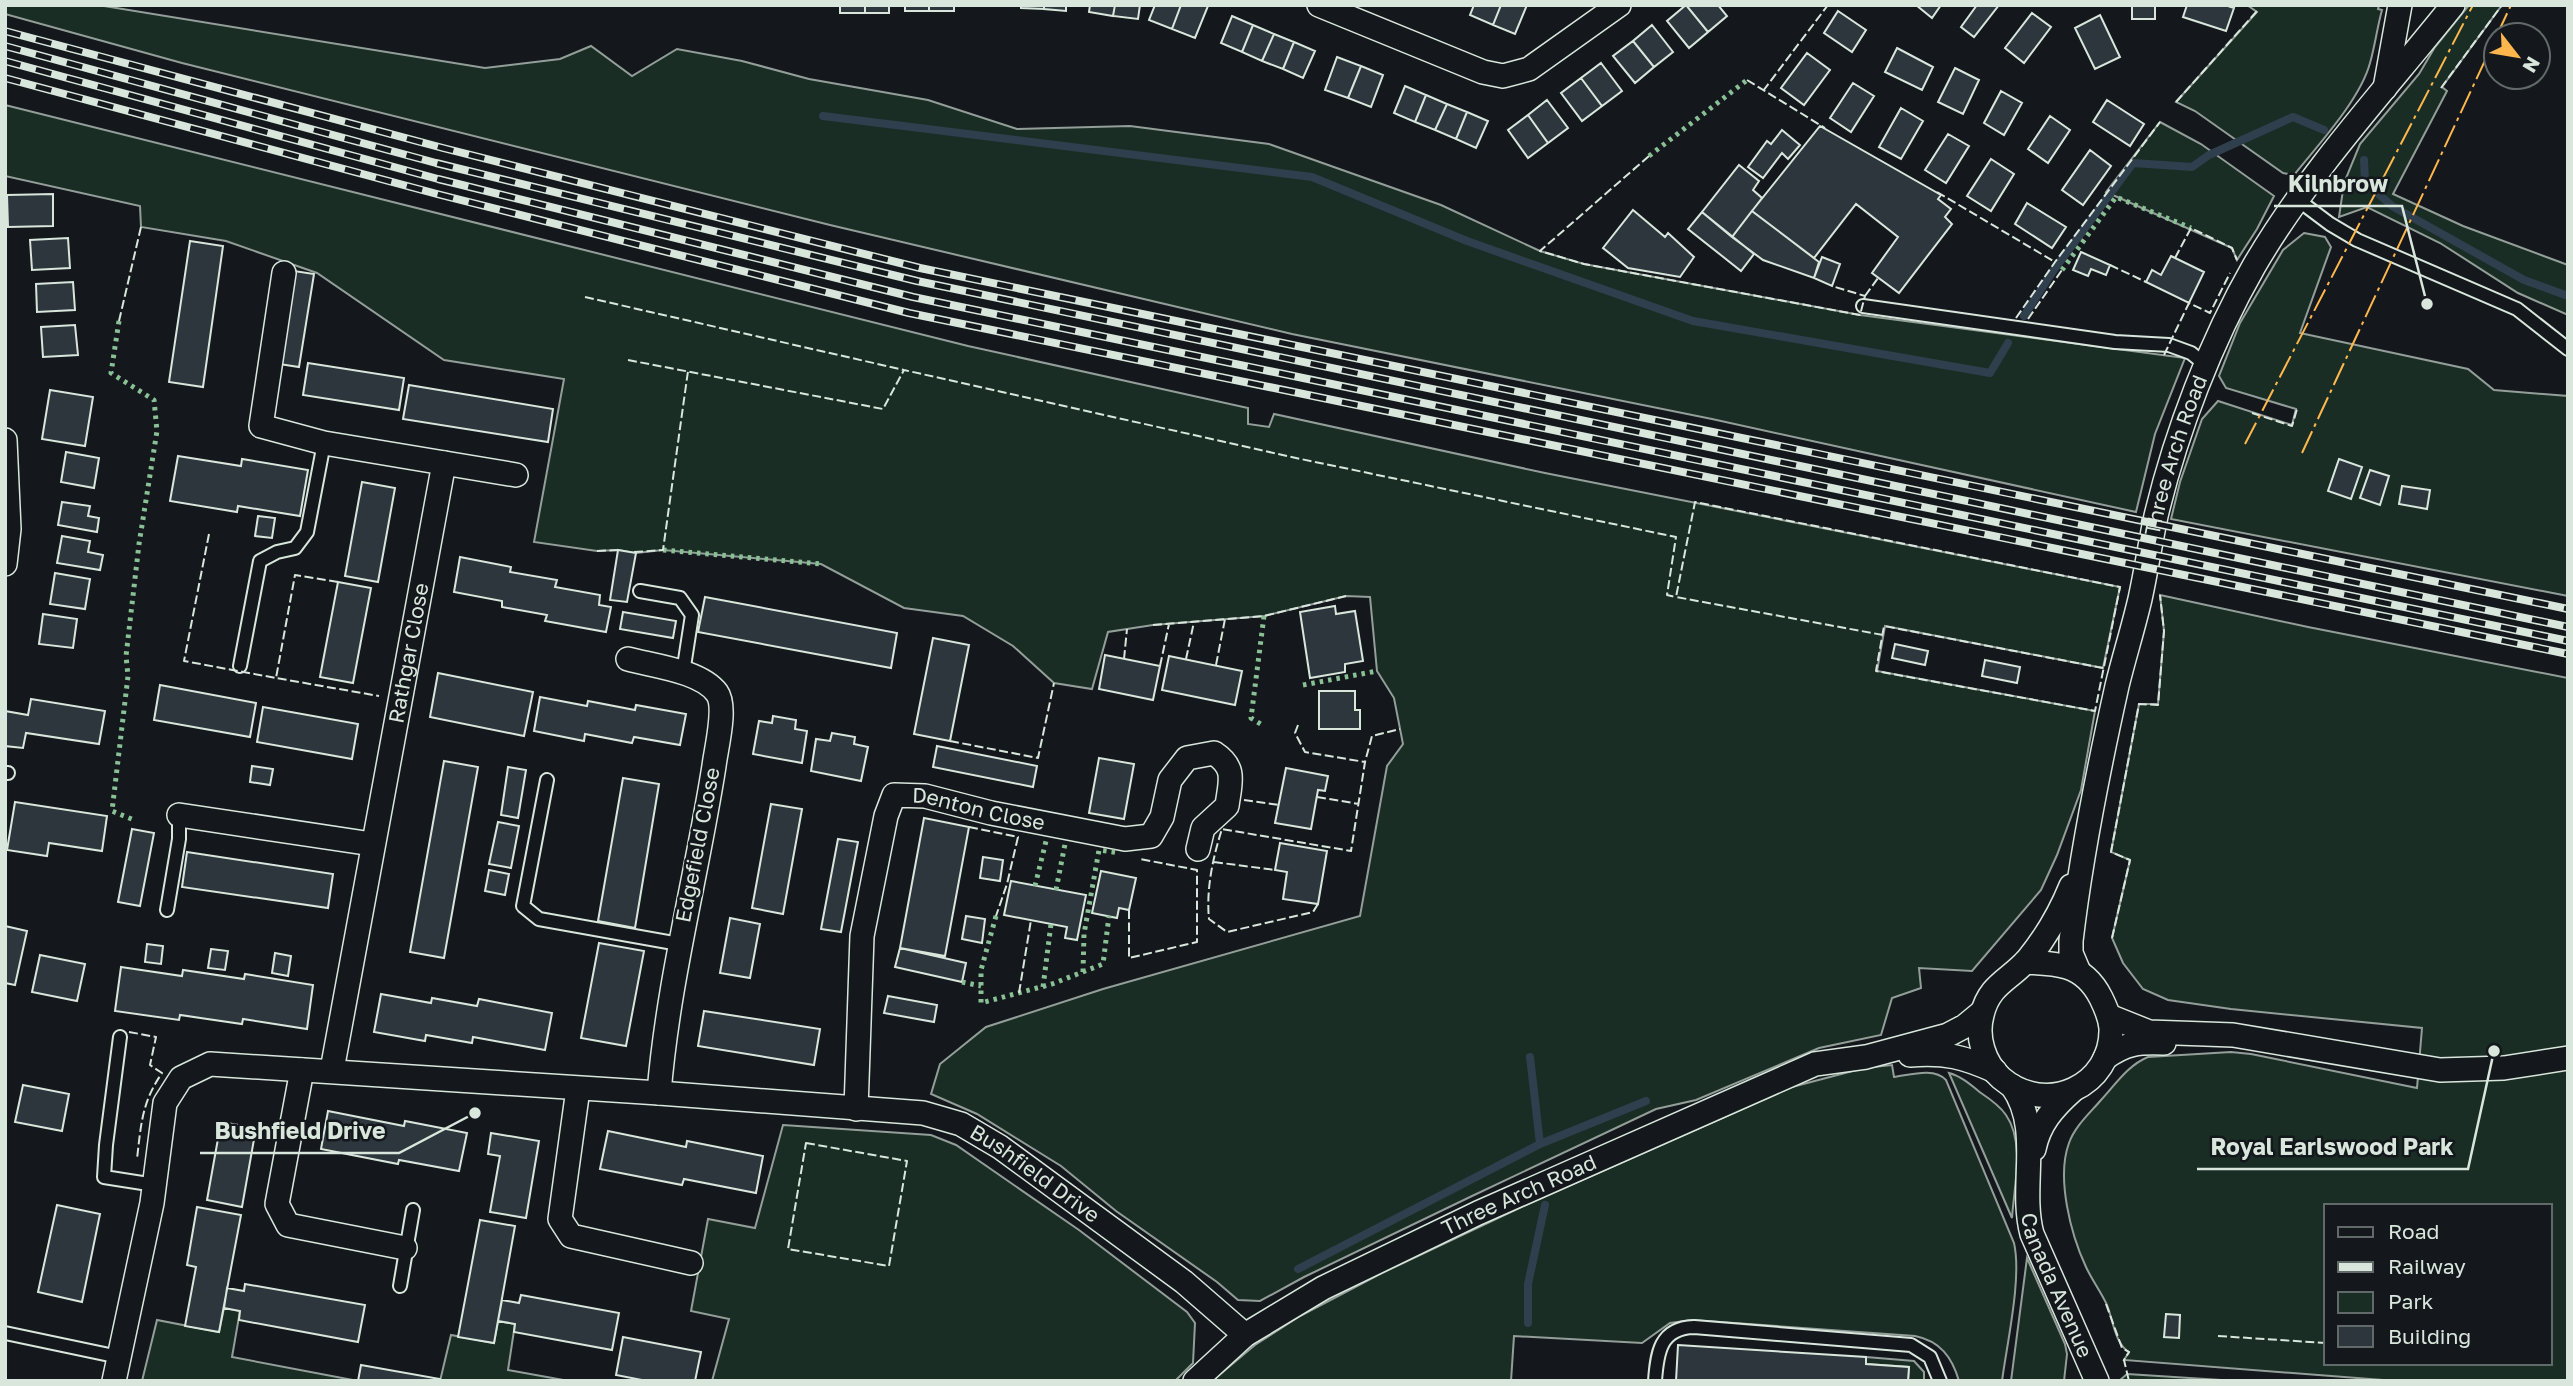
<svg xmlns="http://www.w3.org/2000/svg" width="2573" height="1386" viewBox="0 0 2573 1386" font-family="'Golos Text',sans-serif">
	<rect width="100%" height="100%" fill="#14181c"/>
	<!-- green -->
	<path fill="#1a2d24" stroke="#939e99" stroke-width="2" fill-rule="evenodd" d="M5 5H98L485 68 560 59 591 46 632 76 677 49 742 61 809 79 928 100 1017 129 1130 126 1269 144 1441 205 1540 251 1584 264 1860 315 2185 358 2155 434 2136 512 1712 419 1292 334 830 225 182 63 5 14Z
		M2247 5H2379L2378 9 2382 10C2377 28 2375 46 2370 63 2360 100 2318 145 2294 175L2283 173 2195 111 2176 102 2257 12Z
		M2469 5H2502L2442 87 2447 91 2393 194 2463 226 2568 265V315L2518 293 2440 243 2367 207 2339 217 2344 183 2360 144 2419 74 2435 47Z
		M5 105 968 346 1248 408V424L1269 427 1274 414 1545 473 2120 587 2103 668 1885 626 1877 671 2095 711 2081 790 2057 855 2041 890 1972 971 1919 968 1921 988 1892 998 1881 1035 1819 1048 1696 1100 1656 1109 1470 1197 1304 1277 1260 1301 1238 1300 1217 1282 1116 1211 1061 1166 977 1114 931 1094 940 1064 986 1027 1103 989 1360 916 1387 766 1403 744 1394 698 1377 671 1370 597 1346 596 1264 616 1153 625 1108 632 1092 689 1054 683 1013 646 963 616 904 608 821 564 663 550 636 553 618 550 597 551 534 542 564 379 444 360 317 273 226 241 141 227 140 206 5 176Z
		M2160 122 2201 144 2274 196 2257 229 2237 260 2232 248 2106 192Z
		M2304 233 2325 237 2331 247 2300 333 2468 369 2494 390 2568 396V596L2171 519 2180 482 2202 419 2218 401 2292 425 2296 409 2226 388 2219 376 2240 323 2283 250Z
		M2160 595 2308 627 2568 678V1381H2396L2124 1360 2129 1352C2115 1344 2113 1320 2107 1305 2101 1292 2092 1280 2086 1267 2071 1235 2056 1178 2069 1143 2075 1126 2090 1113 2101 1100 2115 1085 2128 1065 2148 1057L2231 1052 2251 1054 2417 1088 2422 1028 2231 1009 2168 1000 2143 989 2123 963 2112 938 2130 860 2111 852 2139 704H2158L2164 631ZM2326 1206H2550V1363H2326Z
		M1892 1065 1894 1077C1910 1075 1934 1067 1946 1080L2014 1243C2022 1278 2007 1343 2002 1381H1959C1952 1357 1940 1341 1915 1336L1692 1320 1670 1323 1642 1343 1514 1336 1511 1381H1212L1255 1345 1300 1316 1380 1274 1528 1204 1792 1087 1864 1068Z
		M1949 1073C1961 1076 1971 1085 1981 1093 1990 1099 2000 1106 2006 1115 2025 1142 2014 1187 2012 1218Z
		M783 1125 931 1135 956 1145 1079 1230 1187 1312 1195 1323 1193 1363 1175 1381H712L729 1319 691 1311 708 1219 755 1228Z
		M2027 1258 2065 1344 2067 1354 2064 1381H2011Z
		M224 1308 240 1311 232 1357 358 1381H142L157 1320 219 1332Z
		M498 1321 515 1324 508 1370 569 1381H440L451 1335 494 1343Z
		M1866 1357 1914 1361 1924 1372V1381H1908L1909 1367 1866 1364Z
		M2127 1374 2237 1381H2119Z"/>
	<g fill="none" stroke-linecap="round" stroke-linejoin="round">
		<!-- stream -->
		<path stroke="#2f3f4d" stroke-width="8" d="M823 116 1312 177 1467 241 1693 321 1990 373 2008 343
			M2364 160 2365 182 2392 206 2524 280 2568 296
			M2024 316 2053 271 2133 163 2192 167 2209 155 2293 117 2324 130
			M1530 1057 1540 1144
			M1298 1269 1540 1144 1646 1101
			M1528 1323V1284L1545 1205"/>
	</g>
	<!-- building -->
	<path fill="#2c363c" stroke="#d8e6dc" stroke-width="2" d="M840 5H865V13H840Z
		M865 5H889V13H865Z
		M905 5H929V11H905Z
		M929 5H954V11H929Z
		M1021 5H1044V9L1021 8Z
		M1044 5H1066V11L1044 9Z
		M1090 5H1115L1113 16 1089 12Z
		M1115 5H1140L1138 19 1113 16Z
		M1155 5H1181L1172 29 1149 20Z
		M1181 5 1208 6 1195 38 1172 29Z
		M1474 5H1501L1493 25 1470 15Z
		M1501 5H1527L1515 34 1493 25Z
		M1686 5 1708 32 1689 48 1667 21Z
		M1686 5H1718L1727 16 1708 32Z
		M1916 5H1941L1932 18Z
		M1977 5H1999L1974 37 1961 27Z
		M2132 5H2155V19H2132Z
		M2187 5H2225L2234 8 2226 31 2183 17Z
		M1838 11 1866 30 1852 52 1824 33Z
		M2032 13 2051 27 2024 63 2005 48Z
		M2100 15 2120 57 2095 69 2075 28Z
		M1232 16 1253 25 1242 52 1221 43Z
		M1253 25 1274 34 1262 61 1242 52Z
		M1652 25 1673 52 1654 67 1633 41Z
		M1274 34 1294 42 1283 69 1262 61Z
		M1633 41 1654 67 1635 83 1613 56Z
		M1294 42 1315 51 1303 78 1283 69Z
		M1897 48 1933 67 1922 90 1885 72Z
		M1807 53 1830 70 1804 105 1781 88Z
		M1337 57 1361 66 1348 98 1325 90Z
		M1601 63 1622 91 1602 106 1581 78Z
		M1361 66 1383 75 1371 107 1348 98Z
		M1955 68 1979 80 1963 114 1938 102Z
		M1581 78 1602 106 1582 121 1561 93Z
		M1853 83 1874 96 1851 132 1830 118Z
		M1405 86 1426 95 1415 122 1394 113Z
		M2001 91 2022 103 2004 135 1984 123Z
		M1426 95 1447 104 1435 130 1415 122Z
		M1547 100 1568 128 1548 143 1528 115Z
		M2107 100 2144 124 2130 146 2093 122Z
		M1447 104 1467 112 1456 139 1435 130Z
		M1901 108 1923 121 1901 159 1879 147Z
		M1467 112 1488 121 1476 148 1456 139Z
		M1528 115 1548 143 1528 158 1508 130Z
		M2050 116 2070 130 2048 163 2028 149Z
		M1820 126 1941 195 1938 199 1951 209 1945 217 1952 224 1899 293 1872 273 1898 237 1856 204 1814 258 1752 211Z
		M1782 130 1800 145 1788 159 1782 153 1763 178 1748 167 1767 141 1771 144Z
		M1948 134 1969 146 1946 183 1925 170Z
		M2090 150 2111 166 2083 205 2062 190Z
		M1991 159 2014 174 1991 211 1967 196Z
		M1739 165 1759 181 1753 190 1762 198 1732 237 1702 212Z
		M53 194V226L8 227 7 195Z
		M2027 203 2066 227 2052 248 2015 224Z
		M1633 210 1665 237 1668 233 1694 257 1680 277 1628 268 1603 248Z
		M1752 211 1819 262 1814 278 1763 260 1732 237Z
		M1702 212 1754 254 1741 271 1688 229Z
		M68 238 70 268 32 270 30 240Z
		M190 241 223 246 203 387 169 382Z
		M2081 252 2110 265 2106 275 2091 269 2088 276 2073 270Z
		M2171 256 2204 272 2189 303 2146 282 2152 270 2161 275Z
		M1822 257 1840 264 1832 286 1814 278Z
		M294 271 314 274 299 367 279 364Z
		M73 282 75 310 37 312 36 284Z
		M75 325 78 355 43 357 41 327Z
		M308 363 404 378 399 410 303 395Z
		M409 385 553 409 548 442 403 419Z
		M50 390 93 397 85 446 42 439Z
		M66 452 99 458 94 488 61 482Z
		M178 456 241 466 242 459 308 470 300 516 238 506 237 512 170 501Z
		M2339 459 2362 467 2351 499 2328 491Z
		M2370 470 2389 476 2380 505 2360 498Z
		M362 482 395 488 378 582 345 576Z
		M2402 486 2430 490 2427 509 2399 504Z
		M62 502 90 506 88 516 99 518 97 532 58 525Z
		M258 516 275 518 272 538 255 536Z
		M62 536 90 541 88 552 103 555 100 570 57 563Z
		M618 550 636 553 627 602 610 600Z
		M460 557 511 567 510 572 557 580 555 587 600 595 599 605 611 607 606 632 545 621 547 615 502 607V601L454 592Z
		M55 573 90 579 85 609 50 604Z
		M338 582 371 588 353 683 320 677Z
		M705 597 897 633 891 668 698 632Z
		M1335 606 1336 614 1355 611 1363 661 1345 664V672L1310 678 1300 612Z
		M623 612 676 621 673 638 620 629Z
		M43 614 77 619 73 648 39 644Z
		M933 638 969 645 950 741 914 734Z
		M1895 644 1928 651 1925 665 1892 658Z
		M1105 655 1160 666 1153 700 1099 689Z
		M1169 656 1242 671 1235 705 1162 690Z
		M1985 660 2020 667 2017 683 1982 676Z
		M438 673 533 692 524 736 430 717Z
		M160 685 256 703 250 737 154 720Z
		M1319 691H1355V710H1360V729H1319Z
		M540 697 587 706 588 701 635 710 636 705 686 714 680 745 634 737 632 743 585 734 584 741 534 731Z
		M31 699 105 711 99 744 26 733 23 748 5 746V711L28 715Z
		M263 707 358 724 352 759 257 742Z
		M773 716 796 720 795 729 807 731 802 763 753 754 759 721 772 723Z
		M832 733 855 737 854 744 868 747 861 781 811 771 816 739 830 741Z
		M937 746 1037 766 1033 787 933 767Z
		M1099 758 1134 764 1124 819 1089 813Z
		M444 761 478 767 444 958 410 952Z
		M252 766 273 769 270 785 250 782Z
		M508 767 526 770 518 818 501 815Z
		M1286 768 1328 776 1325 791 1318 790 1311 829 1275 823Z
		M623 778 659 784 635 928 598 921Z
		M15 802 107 816 102 851 49 843 47 856 7 850Z
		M771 804 802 809 783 914 752 908Z
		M924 818 969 827 945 956 900 948Z
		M498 822 519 826 511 868 489 864Z
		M132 829 154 833 140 906 118 902Z
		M838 839 858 842 841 932 821 929Z
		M1280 843 1327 851 1318 904 1283 899 1287 872 1275 870Z
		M187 852 333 874 328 908 182 887Z
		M983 857 1003 860 1000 881 980 878Z
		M489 870 509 874 505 895 485 891Z
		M1101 871 1136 878 1129 910 1119 908 1117 918 1092 913Z
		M1011 881 1086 895 1077 940 1065 938 1067 927 1004 915Z
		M966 916 985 919 982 943 962 939Z
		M730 918 760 924 750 978 720 973Z
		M5 926 27 931 15 985 5 983Z
		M599 943 644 951 626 1046 581 1038Z
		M147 944 163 946 161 964 145 962Z
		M900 948 966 963 962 982 895 967Z
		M211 949 228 951 225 970 208 968Z
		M275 953 291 956 288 976 272 973Z
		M40 955 85 964 77 1001 32 992Z
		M121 967 182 976 183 970 244 979 245 974 313 985 307 1029 243 1019 242 1024 180 1015 179 1020 115 1011Z
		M381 994 431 1003 432 998 477 1006 479 999 552 1013 545 1050 473 1037 472 1043 426 1035 425 1041 374 1032Z
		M888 996 937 1005 934 1022 884 1013Z
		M704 1011 820 1029 814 1065 698 1046Z
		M23 1085 69 1094 62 1131 15 1122Z
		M328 1111 404 1126 405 1121 467 1133 459 1171 399 1160 398 1164 321 1149Z
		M221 1122 256 1128 242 1207 207 1200Z
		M608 1131 686 1147 687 1141 763 1156 756 1193 684 1179 682 1185 600 1169Z
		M491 1133 539 1141 526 1218 490 1212 500 1156 488 1154Z
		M57 1205 100 1214 82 1302 38 1292Z
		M197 1207 241 1215 219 1332 185 1326 196 1267 187 1265Z
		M480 1220 515 1226 494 1343 458 1337Z
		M245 1284 365 1305 358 1342 239 1320 240 1311 224 1308 227 1288 244 1291Z
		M521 1295 619 1313 612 1350 514 1332 515 1324 498 1321 502 1300 519 1303Z
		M2166 1314 2180 1315 2179 1338 2164 1337Z
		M623 1337 701 1352 695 1381H647L616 1375Z
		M1678 1345 1866 1357V1364L1909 1367 1908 1381H1676Z
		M361 1365 440 1379V1381H358Z"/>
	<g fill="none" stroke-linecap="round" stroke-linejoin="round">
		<!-- lane casing -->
		<g stroke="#d8e6dc" stroke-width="16">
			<path id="lane" d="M2298 200 2330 224 2357 240 2517 309 2568 349
				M1863 306 2115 342 2169 345 2191 353 2207 366
				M640 591 680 598 692 615 683 673
				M240 666 260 561 277 552 295 548 307 532 324 443
				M5 773H8
				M547 780 523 906 539 919 679 944
				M167 910 179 839V815
				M120 1037 106 1145 104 1177 155 1185
				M400 1286 413 1210
				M5 1333 119 1357
				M1655 1381C1657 1353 1660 1328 1694 1327L1911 1345 1930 1357 1940 1381"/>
		</g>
		<!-- street casing -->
		<g stroke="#d8e6dc" stroke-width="26">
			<g id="street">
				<path d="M1319 5 1483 72 1503 76 1529 69 1619 5"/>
				<path d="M2385 88 2400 5"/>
				<path d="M284 273 261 426 324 443 516 475"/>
				<path d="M5 440 9 529 5 564"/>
				<path d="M628 659C654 666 701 671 717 693 727 707 716 749 714 766 697 875 668 982 659 1093"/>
				<path d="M179 815 372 844"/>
				<path d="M2025 962C2039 963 2054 963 2067 967 2083 972 2094 984 2101 998 2106 1008 2110 1017 2111 1028 2113 1086 2046 1117 2001 1078 1984 1063 1976 1037 1982 1015 1989 984 2010 980 2028 959 2046 937 2060 913 2071 886"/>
				<path id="s1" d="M2079 972 2071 953V941C2081 855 2098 771 2117 686 2124 657 2133 629 2140 599 2146 572 2150 544 2156 516 2176 432 2211 341 2254 266 2309 172 2385 90 2453 5"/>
				<path d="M2109 1016 2149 1032 2233 1035 2440 1070 2504 1068 2568 1058"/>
				<path d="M1910 1055C1945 1052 1964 1057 1995 1071"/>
				<path d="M2105 1058C2126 1043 2138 1042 2164 1043"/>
				<path d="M302 1070 277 1204 288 1225 405 1248"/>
				<path id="s2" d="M332 1070 444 463"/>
				<path id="s3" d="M2012 1086C2043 1129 2019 1186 2032 1234L2097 1381"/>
				<path d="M578 1089 560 1219 571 1236 691 1263"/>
				<path id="s4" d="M856 1109 862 936 886 816 894 795 925 796 991 813 1125 839 1151 836 1162 817 1170 780 1187 758 1214 753C1237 768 1230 782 1227 806L1203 828 1198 849"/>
				<path d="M2034 1149C2039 1124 2053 1108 2072 1091"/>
				<path id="s5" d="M114 1381 152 1203 165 1103 181 1078 210 1064 659 1093 923 1113 961 1124 1000 1147 1184 1282 1245 1335"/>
				<path id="s6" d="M1195 1381 1245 1335 1323 1288 1478 1213 1815 1064 1866 1057 1948 1035 1965 1026 1982 1012"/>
			</g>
		</g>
		<!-- lane -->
		<use href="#lane" stroke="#14181c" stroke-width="12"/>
		<!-- street -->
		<use href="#street" stroke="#14181c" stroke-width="23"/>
		<!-- rail casing -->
		<g stroke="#d8e6dc" stroke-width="8">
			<path id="rail" d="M5 31 443 148 920 268 2568 609
				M5 46 436 163 917 281 2568 627
				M5 61 438 179 913 297 2568 641
				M5 78 437 194 909 313 2568 654"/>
		</g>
		<!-- rail -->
		<use href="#rail" stroke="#14181c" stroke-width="5" stroke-dasharray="16" stroke-linecap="butt"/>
		<!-- hedge -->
		<path stroke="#8ac095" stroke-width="5" stroke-dasharray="3.5 5" stroke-linecap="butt" d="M1649 156 1747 80
			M2062 270 2116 197 2191 228
			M119 321 111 373 154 400 157 431 139 544 126 656 128 676 112 811 134 820
			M663 550 821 564
			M1264 616 1251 718 1264 726
			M1303 685 1377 671
			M1035 886 1047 837
			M1056 890 1065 844
			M996 916 981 970V1003L1052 984 1103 964 1109 916
			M1083 972 1084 934 1099 850 1120 853
			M962 982 981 986
			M1043 987 1051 924"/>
		<!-- fence -->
		<path stroke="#d8e6dc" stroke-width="2" stroke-dasharray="9 3.5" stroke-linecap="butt" d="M1747 80 1825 128
			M2441 88 2502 5
			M1763 91 1828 5
			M2176 102 2257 11
			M1649 156 1540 251 1584 264 1860 315 1865 296 1832 286
			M1937 192 2055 262
			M2175 258 2191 228 2232 248 2237 260
			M2110 265 2146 282
			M1865 296 1878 278
			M585 297 904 370
			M2016 318 2055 262 2160 122
			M2028 319 2062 270
			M119 321 141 227
			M2164 355 2189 303 2210 313 2230 273
			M628 360 883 409 904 370 1296 458 1676 537 1667 595 1676 597
			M2252 413 2292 426 2297 409
			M209 534 184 661 276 678
			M597 551 620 550
			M634 552 663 550 688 371
			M338 582 295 575 276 678 379 696
			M1153 625 1264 616 1346 596
			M1883 635 1676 597 1695 502 2120 587 2095 711 1876 671 1884 626 2103 668
			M1124 659 1127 629
			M1186 659 1194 622
			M1216 665 1225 619
			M1160 666 1169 624
			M1298 725 1295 733 1305 752 1365 762
			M950 741 1038 758 1054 683
			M1317 797 1359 804
			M1244 800 1279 805
			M969 827 1018 837 1007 884 996 916
			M1214 862 1275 870
			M1318 904 1313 912 1227 932 1209 919C1206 889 1213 857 1222 829L1351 851 1365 762 1372 736 1400 729
			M1129 910V958L1197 942V870L1140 859
			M2112 938 2130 860 2111 852 2139 704 2158 705 2164 631 2160 595
			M1019 993 1031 920
			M129 1032 156 1037 150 1065 162 1073C142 1102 141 1124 137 1159
			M806 1143 907 1161 889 1266 788 1249Z
			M2106 1304 2122 1348 2129 1352 2124 1360 2129 1381
			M2218 1336 2326 1343"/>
		<!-- power -->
		<path stroke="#ffb74d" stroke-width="2" stroke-dasharray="24 5 3.5 5" stroke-linecap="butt" d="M2497 35 2511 5
			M2245 444 2473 5
			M2302 453 2496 37"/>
	</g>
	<g text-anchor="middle" stroke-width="5" stroke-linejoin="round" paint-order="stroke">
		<!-- street labels -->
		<g font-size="21" fill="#d8e6dc" stroke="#14181c">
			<text dy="7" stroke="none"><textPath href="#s1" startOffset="530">Three Arch Road</textPath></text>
			<text dy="7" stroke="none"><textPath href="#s2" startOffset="424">Rathgar Close</textPath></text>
			<text dy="7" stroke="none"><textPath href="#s4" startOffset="404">Denton Close</textPath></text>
			<text transform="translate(698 845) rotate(-79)" y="7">Edgefield Close</text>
			<text dy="7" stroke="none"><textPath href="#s5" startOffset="1188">Bushfield Drive</textPath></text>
			<text dy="7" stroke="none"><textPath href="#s6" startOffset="376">Three Arch Road</textPath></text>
			<text dy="7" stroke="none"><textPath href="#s3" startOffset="208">Canada Avenue</textPath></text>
		</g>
	</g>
	<!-- callouts -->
	<path fill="none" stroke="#d8e6dc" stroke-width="2.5" d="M2427 304L2402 206H2274M475 1113L399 1153H200M2494 1051L2468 1169H2197"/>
	<g fill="#d8e6dc" stroke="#14181c" stroke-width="2.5">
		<circle cx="2427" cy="304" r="7"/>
		<circle cx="475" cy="1113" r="7"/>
		<circle cx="2494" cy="1051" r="7"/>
	</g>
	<g font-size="23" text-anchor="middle" font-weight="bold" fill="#d8e6dc" stroke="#14181c" stroke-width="5" stroke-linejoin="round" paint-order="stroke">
		<text x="2338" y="192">Kilnbrow</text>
		<text x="300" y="1139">Bushfield Drive</text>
		<text x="2332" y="1155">Royal Earlswood Park</text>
	</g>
	<!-- border -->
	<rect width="2573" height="1386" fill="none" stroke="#d8e6dc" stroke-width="14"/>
	<!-- legend -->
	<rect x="2324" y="1204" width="228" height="161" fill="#14181c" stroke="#626a69" stroke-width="2"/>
	<rect x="2338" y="1227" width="35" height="10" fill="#14181c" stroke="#626a69" stroke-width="2"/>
	<text x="2388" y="1239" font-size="21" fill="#d8e6dc">Road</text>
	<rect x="2338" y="1262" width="35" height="10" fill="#d8e6dc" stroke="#626a69" stroke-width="2"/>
	<text x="2388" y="1274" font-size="21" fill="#d8e6dc">Railway</text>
	<rect x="2338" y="1292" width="35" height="21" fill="#1a2d24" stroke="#626a69" stroke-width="2"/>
	<text x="2388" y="1309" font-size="21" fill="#d8e6dc">Park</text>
	<rect x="2338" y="1326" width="35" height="21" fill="#2c363c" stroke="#626a69" stroke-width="2"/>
	<text x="2388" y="1344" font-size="21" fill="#d8e6dc">Building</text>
	<!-- north arrow -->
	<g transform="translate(2517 56) rotate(121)"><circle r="33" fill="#14181c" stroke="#626a69" stroke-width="2"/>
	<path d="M0-5L12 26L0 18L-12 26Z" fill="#ffb74d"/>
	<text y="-10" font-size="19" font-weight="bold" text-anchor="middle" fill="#d8e6dc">N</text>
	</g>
</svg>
